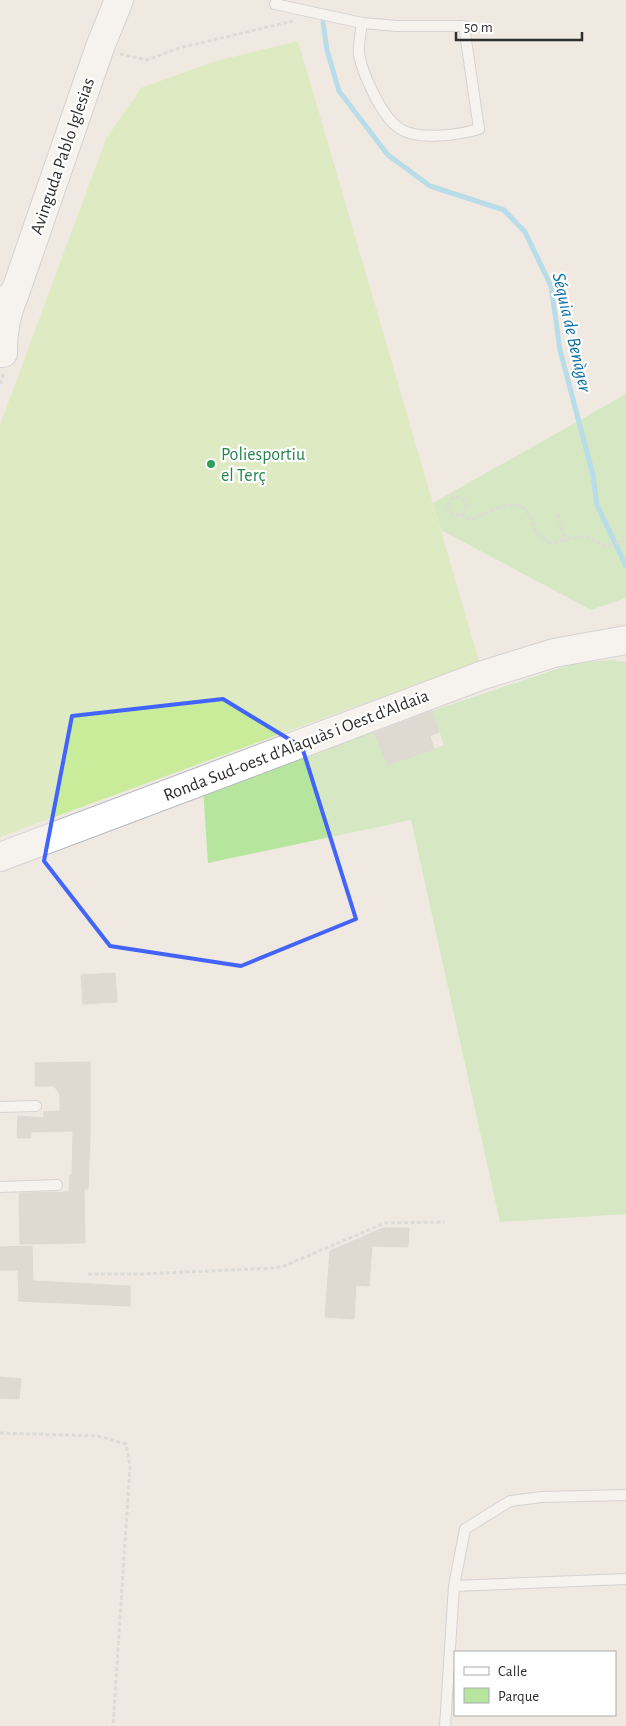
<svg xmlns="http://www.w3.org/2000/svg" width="626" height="1726" viewBox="0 0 626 1726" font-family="'Alegreya Sans',sans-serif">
	<rect width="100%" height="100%" fill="#efe9e1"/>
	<!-- green -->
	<path fill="#b6e59e" d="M626 394V598L591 610 441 530 433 503Z
		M612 660 626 662V1214L500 1222 411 820 208 863 203 787 370 723 389 765 444 745 432 711 575 663Z"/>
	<!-- pitch -->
	<path fill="#c9ec9a" d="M298 41 479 661 0 837V425L106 139 141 88 216 61Z"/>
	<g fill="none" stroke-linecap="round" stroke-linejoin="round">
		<!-- stream -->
		<path stroke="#75cff0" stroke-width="5" d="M323 22 327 50 339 91 388 155 430 186 504 210 525 232 551 286 560 350 593 475 597 505 626 566"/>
	</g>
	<!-- building -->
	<path fill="#cbc7bf" stroke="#cbc5ba" d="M432 711 439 732 430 736 434 749 388 765 374 733Z
		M115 973 117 1002 83 1004 81 975Z
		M90 1062V1139L88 1189H84L85 1243 20 1244 19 1193 69 1192 70 1175H72L73 1131 31 1132V1138H17L18 1116 44 1118V1112L60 1111V1094L54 1086H35V1063Z
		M383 1228H409L408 1247 372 1246 369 1286 356 1285 354 1319 325 1317 330 1251Z
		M32 1246 33 1281 130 1286V1306L19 1301 18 1270H0V1247Z
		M0 1377 21 1379 19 1399 0 1398Z"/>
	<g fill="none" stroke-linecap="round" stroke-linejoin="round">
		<!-- lane casing -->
		<g stroke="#b4b7c1" stroke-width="12">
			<path id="lane" d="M275 4 362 23 397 26H464L479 129C459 135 417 141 399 128 382 117 362 73 359 54 358 44 361 32 362 23
				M0 1107 36 1106
				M0 1187 57 1185
				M454 1586 626 1579
				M445 1726 454 1586 465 1529 510 1501 542 1497 626 1495"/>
		</g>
		<!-- secondary casing -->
		<g stroke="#b4b7c1" stroke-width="30">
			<path id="secondary" d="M0 310 16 290 100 47 119 0
				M3 353C3 331 6 314 15 293
				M0 857 483 675 554 653 626 640"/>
		</g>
		<!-- path -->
		<path stroke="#c9c9c9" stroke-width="3" stroke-dasharray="4 2.5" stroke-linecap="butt" d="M120 54 147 60 179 48 293 21
			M0 384 4 373
			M448 506a9 9 0 1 1 18 0a9 9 0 1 1-18 0Z
			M461 514 467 519H472C500 507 527 489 535 532L550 543 585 536 604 546 626 540
			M558 515 565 541
			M88 1274H143L273 1268 284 1266 385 1223 444 1222
			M0 1433 98 1436 126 1444 130 1466 113 1726"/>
		<!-- lane -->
		<use href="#lane" stroke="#fff" stroke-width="10"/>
		<!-- secondary -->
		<use href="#secondary" stroke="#fff" stroke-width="28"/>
	</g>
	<!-- marked area -->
	<path d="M0 0H626V1726H0ZM223 699 302 747 356 919 241 966 110 946 44 861 72 716Z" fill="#efe9e1" fill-opacity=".55" fill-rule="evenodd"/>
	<path fill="none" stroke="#4264fb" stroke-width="4" stroke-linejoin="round" d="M223 699 302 747 356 919 241 966 110 946 44 861 72 716Z"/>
	<!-- markers -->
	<circle fill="#2e9e5b" stroke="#fff" stroke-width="2" cx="211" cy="464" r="5"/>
	<g text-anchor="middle" stroke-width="4.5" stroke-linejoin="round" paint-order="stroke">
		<!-- street labels -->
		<g font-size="18" fill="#2e2e2e" stroke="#fff">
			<text transform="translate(62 156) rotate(-71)" y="6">Avinguda Pablo Iglesias</text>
			<text transform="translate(296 745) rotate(-21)" y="6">Ronda Sud-oest d'Alaquàs i Oest d'Aldaia</text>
		</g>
		<!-- leisure labels -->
		<g font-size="18" fill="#27864d" stroke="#fff" text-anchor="start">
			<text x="221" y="460">Poliesportiu<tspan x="221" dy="21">el Terç</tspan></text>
		</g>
		<!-- water labels -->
		<g font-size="19" font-style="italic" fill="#0d6fa3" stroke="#fff">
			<text transform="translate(573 332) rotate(77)" y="7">Séquia de Benàger</text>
		</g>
	</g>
	<!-- legend -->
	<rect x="454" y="1651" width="162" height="65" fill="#ffffff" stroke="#ababab"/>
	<rect x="464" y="1667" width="25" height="8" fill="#ffffff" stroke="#ababab"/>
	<text x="498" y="1676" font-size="15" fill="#2e2e2e">Calle</text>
	<rect x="464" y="1688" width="25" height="15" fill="#b6e59e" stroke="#ababab"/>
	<text x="498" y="1701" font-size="15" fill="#2e2e2e">Parque</text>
	<!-- scale -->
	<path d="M456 32v8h126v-8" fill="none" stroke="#2e2e2e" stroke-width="2.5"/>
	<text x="464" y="32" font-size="15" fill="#2e2e2e" stroke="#ffffff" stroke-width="4" paint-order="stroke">50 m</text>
</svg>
